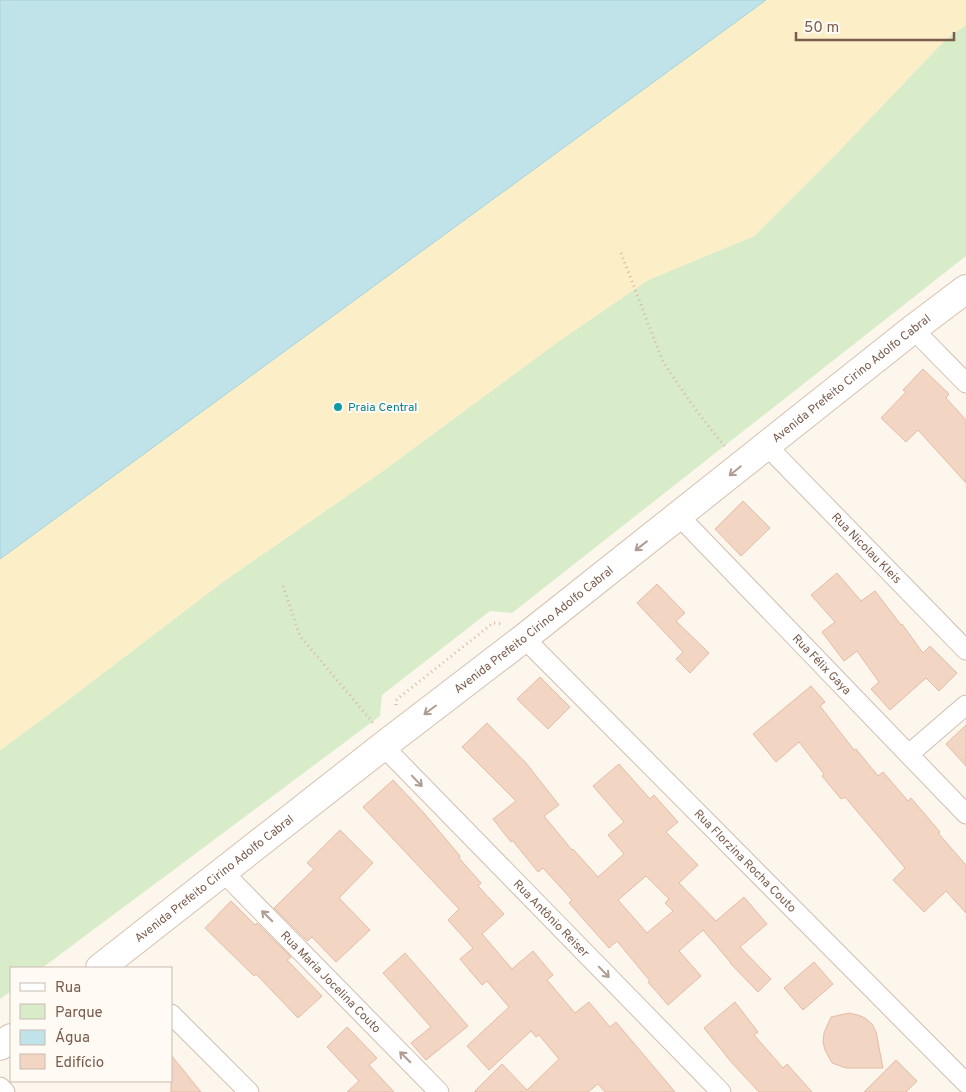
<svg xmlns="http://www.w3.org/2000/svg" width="966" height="1092" viewBox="0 0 966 1092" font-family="Overpass,sans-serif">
	<rect width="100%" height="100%" fill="#fdf6ec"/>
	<!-- green -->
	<path fill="#d8ecc9" d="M966 25V256L512 613 490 611 382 695 380 716 42 968H11V991L0 999V750L56 709 224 581 380 473 559 341 648 280 754 236 838 152 947 38Z"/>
	<!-- sand -->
	<path fill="#fcefc7" d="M766 0H966V25L947 38 838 152 754 236 648 280 559 341 380 473 224 581 56 709 0 750V559Z"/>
	<!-- water -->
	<path fill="#bfe3e8" stroke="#a5d3da" d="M0 0H766L0 559Z"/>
	<!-- building -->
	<path fill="#f3d5c3" stroke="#e6bba3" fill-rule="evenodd" d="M923 369 949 394 946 398 966 420V483L918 430 906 442 881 418 906 392 903 390Z
		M743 501 770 528 741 556 715 529Z
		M837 573 861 601 875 591 901 625 902 624 923 653 930 646 957 673 939 691 926 678 890 710 871 689 879 682 857 651 844 661 822 632 835 622 811 595Z
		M657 584 685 613 676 621 709 653 690 673 676 659 683 652 637 603Z
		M540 677 570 707 548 729 517 699Z
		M811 686 825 702 820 706 854 750 856 749 878 776 883 772 908 801 911 798 940 832 938 833 966 865V913L946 891 924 912 893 880 905 868 845 797 841 799 822 776 824 774 799 742 776 762 753 734Z
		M487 723 526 763 559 805 544 816 572 850 573 849 598 877 624 854 608 835 624 822 593 786 619 764 650 799 654 795 678 822 666 832 698 865 679 883 716 921 744 897 767 924 740 947 771 979 758 992 730 963H731L703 930 679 951 701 976 668 1005 648 982 650 981 617 941 609 948 569 903 572 900 543 868 538 872 513 841 511 842 493 819 516 801 462 747ZM646 876 669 899 665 903 673 911 647 933 618 900Z
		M966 725V766L946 744Z
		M393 780 423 812 460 856 459 858 481 883 478 886 504 914 482 934 512 969 533 951 553 975 547 980 575 1013 589 1002 610 1027 616 1022 675 1092H605L598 1084 588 1092H474L502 1064 527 1090 559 1059 539 1035 536 1037 531 1031 489 1070 467 1046 509 1007 487 981 482 985 460 959 473 948 448 920 459 909 363 807Z
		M340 830 373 863 339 898 370 930 336 962 312 937 307 941 274 908 314 869 307 863Z
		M231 901 255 925 257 923 291 957 287 960 322 996 298 1018 256 974 254 976 205 928Z
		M405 953 468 1026 426 1060 411 1043 431 1027 383 973Z
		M814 962 833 984 803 1010 784 988Z
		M735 1002 758 1032 754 1035 783 1068 787 1064 812 1092H759L732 1063 704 1028Z
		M849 1013 858 1015 865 1018 872 1024 876 1032 883 1068H846L832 1063 825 1050 823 1042 824 1033 831 1017Z
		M347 1027 377 1058 369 1065 394 1092H347L359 1081 327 1047Z
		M171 1055 201 1092H171Z
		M896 1060 917 1081 906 1092H864Z"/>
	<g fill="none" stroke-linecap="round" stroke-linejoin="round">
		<!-- minor casing -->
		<g stroke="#d1beb0" stroke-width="21">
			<g id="minor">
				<path d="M913 329 966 383"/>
				<path id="s1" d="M766 445 966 650"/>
				<path id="s2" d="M679 516 966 814"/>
				<path id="s3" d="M524 638 966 1083"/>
				<path id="s4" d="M383 746 721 1092"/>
				<path d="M909 754 966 705"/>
				<path id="s5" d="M223 872 439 1092"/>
				<path d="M171 1014 249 1092"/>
				<path d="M0 1087 5 1092"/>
			</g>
		</g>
		<!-- secondary casing -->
		<g stroke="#d6c0b0" stroke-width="30">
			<g id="secondary">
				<path id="s6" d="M100 968 383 746 524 638 913 329 966 289"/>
				<path d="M0 1046 11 1038"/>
			</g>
		</g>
		<!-- path -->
		<path stroke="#d9b8a5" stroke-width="3" stroke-dasharray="1 4" stroke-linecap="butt" d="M621 253 663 362 698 413 726 448
			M283 586 300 636 374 724
			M396 705V700L493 623 503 624"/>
		<!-- minor -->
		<use href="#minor" stroke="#fff" stroke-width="19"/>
		<!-- secondary -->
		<use href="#secondary" stroke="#fff" stroke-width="28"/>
	</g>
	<!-- one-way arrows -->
	<defs><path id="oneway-shaft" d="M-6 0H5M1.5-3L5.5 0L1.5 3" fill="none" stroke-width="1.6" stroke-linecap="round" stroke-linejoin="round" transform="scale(1.25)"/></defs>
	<g stroke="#af9d94">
		<use href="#oneway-shaft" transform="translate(735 471) rotate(141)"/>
		<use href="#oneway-shaft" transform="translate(641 546) rotate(142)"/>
		<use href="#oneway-shaft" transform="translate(430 710) rotate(143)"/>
		<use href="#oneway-shaft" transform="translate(417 781) rotate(46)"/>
		<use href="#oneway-shaft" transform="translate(267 916) rotate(-135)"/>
		<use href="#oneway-shaft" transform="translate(604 972) rotate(46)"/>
		<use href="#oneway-shaft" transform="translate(405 1057) rotate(-135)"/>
	</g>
	<!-- markers -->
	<circle fill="#0f9aa8" stroke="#fffaf3" stroke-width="2" cx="338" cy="407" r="5"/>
	<g text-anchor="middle" stroke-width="4" stroke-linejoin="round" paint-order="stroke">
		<!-- street labels -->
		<g font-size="12" fill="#7a5c4d" stroke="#fffaf3">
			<text dy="4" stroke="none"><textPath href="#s6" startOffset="955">Avenida Prefeito Cirino Adolfo Cabral</textPath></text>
			<text dy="4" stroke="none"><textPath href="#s1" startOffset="144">Rua Nicolau Kleis</textPath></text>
			<text dy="4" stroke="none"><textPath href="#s6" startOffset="550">Avenida Prefeito Cirino Adolfo Cabral</textPath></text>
			<text dy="4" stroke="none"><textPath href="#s2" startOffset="206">Rua Félix Gaya</textPath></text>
			<text dy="4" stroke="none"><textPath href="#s3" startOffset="314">Rua Florzina Rocha Couto</textPath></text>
			<text dy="4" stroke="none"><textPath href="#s6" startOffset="145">Avenida Prefeito Cirino Adolfo Cabral</textPath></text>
			<text dy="4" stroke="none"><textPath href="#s4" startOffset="241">Rua Antônio Reiser</textPath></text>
			<text dy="4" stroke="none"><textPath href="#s5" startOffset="154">Rua Maria Jocelina Couto</textPath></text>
		</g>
		<!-- culture labels -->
		<g font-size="12" fill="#0d838f" stroke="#fffaf3" text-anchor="start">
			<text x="348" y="411">Praia Central</text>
		</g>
	</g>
	<!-- legend -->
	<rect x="10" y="967" width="162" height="115" fill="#fffaf3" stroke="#cabbb1"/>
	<rect x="20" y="983" width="25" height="8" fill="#ffffff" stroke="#cabbb1"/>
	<text x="55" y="992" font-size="15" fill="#7a5c4d">Rua</text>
	<rect x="20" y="1004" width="25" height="15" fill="#d8ecc9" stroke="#cabbb1"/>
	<text x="55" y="1017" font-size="15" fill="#7a5c4d">Parque</text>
	<rect x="20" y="1030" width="25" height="15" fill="#bfe3e8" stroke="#cabbb1"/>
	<text x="55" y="1042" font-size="15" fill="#7a5c4d">Água</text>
	<rect x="20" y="1054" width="25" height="15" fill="#f3d5c3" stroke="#cabbb1"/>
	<text x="55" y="1067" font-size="15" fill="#7a5c4d">Edifício</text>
	<!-- scale -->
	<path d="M796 32v8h158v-8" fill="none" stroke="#7a5c4d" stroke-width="2.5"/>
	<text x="804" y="32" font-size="15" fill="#7a5c4d" stroke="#fffaf3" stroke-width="4" paint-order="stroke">50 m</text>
</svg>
